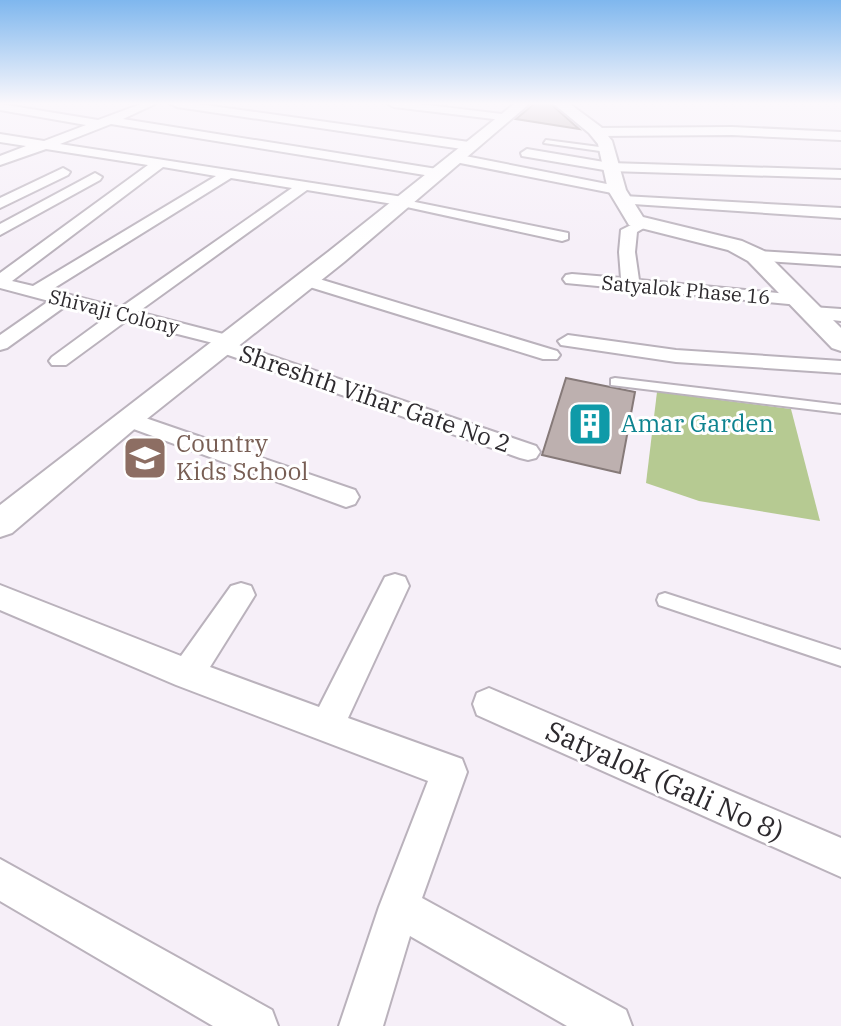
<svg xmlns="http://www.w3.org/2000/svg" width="841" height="1026" viewBox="0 0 841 1026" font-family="'IBM Plex Serif',serif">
	<rect width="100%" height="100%" fill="#f6eff8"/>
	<!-- green -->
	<path fill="#b6ca92" d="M657 392 791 409 820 521 699 501 646 483Z"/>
	<!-- building -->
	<path fill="#bdb0af" stroke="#867a79" stroke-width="2" d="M551 104 579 129 516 119 534 104Z
		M566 378 635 392 620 473 542 455Z"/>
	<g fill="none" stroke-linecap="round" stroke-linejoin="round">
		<!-- service casing -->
		<g stroke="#bab2bc" stroke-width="4">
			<path id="service" d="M546 140 607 148 610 150 607 152 544 143Z
				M615 378 841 405V413L611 385V379Z
				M665 593 841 650V666L659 605 657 600 659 595Z"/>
		</g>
		<!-- minor casing -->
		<g stroke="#bab2bc" stroke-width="4">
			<path id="minor" d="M0 104 98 120 141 104H155L123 119 437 169 444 173 437 177 111 124 60 144 403 197 410 201 568 233V239L562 241 393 204 307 190 138 312 235 337 238 341 236 344 536 446 540 452 536 458 528 460 520 458 214 350 213 343 126 321 66 365H52L49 361 52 357 108 316 67 305 7 348 0 350V335L49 301 0 288V273L148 165 46 149 0 165V156L26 146 0 142V134L44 141 86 125 0 110ZM163 167 216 176 33 286 12 281ZM231 178 292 188 120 308 51 290Z
				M171 104H198L469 142 475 146 469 150 177 107Z
				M388 104H419L502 114 508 117 502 120 394 107Z
				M732 127 841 132V140L732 135 597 136 591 132 597 128Z
				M527 149 610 163 841 170V178L610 171 522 156 521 153Z
				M455 154 617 186 624 190 617 194 450 161V155Z
				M63 168 70 172 68 175 0 208V198Z
				M95 173 102 177 100 180 0 235V224Z
				M623 196 841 208V218L618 203 616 200Z
				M641 220 649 225 637 232 635 252 639 280 799 295 808 300 799 305 566 283 563 279 566 275 572 274 621 278 619 252 621 230Z
				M756 251 841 256V266L750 260 748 256 750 252Z
				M306 275 557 351 560 355 557 359H543L300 284 297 280Z
				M812 307 841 309V321L805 317 803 313Z
				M568 335 676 350 841 361V373L676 362 561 345 558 341Z
				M128 412 355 490 359 497 355 504 346 507 120 424 117 419 120 414Z
				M395 574 405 577 409 586 348 718 462 759 467 772 422 898 626 1010 632 1026H567L410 936 383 1026H339L379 907 428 781 176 685 0 610V585L181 656 231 586 241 583 251 586 255 595 210 667 319 707 385 577Z
				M489 688 841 838V877L477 715 473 704 477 693Z
				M0 859 272 1010 278 1026H213L0 901Z"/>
		</g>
		<!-- tertiary casing -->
		<g stroke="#bab2bc" stroke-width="4">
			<path id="tertiary" d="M514 104H529L344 262 138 426 12 533 0 537V505L328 252Z
				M554 104H570L601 127 612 141 626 190 643 217 742 241 764 251 841 328V351L832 348 748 261 728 250 629 225 608 190 598 144 589 133Z"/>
		</g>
		<!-- service -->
		<use href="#service" fill="#fff" fill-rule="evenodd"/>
		<!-- minor -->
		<use href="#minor" fill="#fff" fill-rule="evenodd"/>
		<!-- tertiary -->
		<use href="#tertiary" fill="#fff" fill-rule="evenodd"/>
	</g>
	<!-- sky -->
	<linearGradient id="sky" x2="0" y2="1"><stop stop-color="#7fb7ee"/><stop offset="0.42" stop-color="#fbf8fc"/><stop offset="1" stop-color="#fbf8fc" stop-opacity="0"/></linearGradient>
	<rect width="841" height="247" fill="url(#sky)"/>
	<!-- icons -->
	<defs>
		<g id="building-square" transform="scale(2.3)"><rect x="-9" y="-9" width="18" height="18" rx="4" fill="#0f9aa8" stroke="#fff"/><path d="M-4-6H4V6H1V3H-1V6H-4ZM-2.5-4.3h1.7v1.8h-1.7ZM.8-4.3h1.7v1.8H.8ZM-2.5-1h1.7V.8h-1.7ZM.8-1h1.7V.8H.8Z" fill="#fff"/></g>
		<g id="school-square" transform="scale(2.3)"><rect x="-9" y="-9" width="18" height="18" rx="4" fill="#8d6e63" stroke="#fff"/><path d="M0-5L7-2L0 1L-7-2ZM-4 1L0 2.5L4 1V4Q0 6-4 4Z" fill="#fff"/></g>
	</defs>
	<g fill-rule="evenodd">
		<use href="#building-square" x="590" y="424"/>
		<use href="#school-square" x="145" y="458"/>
	</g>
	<g text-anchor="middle" stroke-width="6" stroke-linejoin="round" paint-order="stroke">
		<!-- far-street labels -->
		<g font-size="20" fill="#2d2a2e" stroke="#fff">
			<text transform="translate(686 290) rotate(5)" y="7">Satyalok Phase 16</text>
			<text transform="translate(114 312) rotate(14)" y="7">Shivaji Colony</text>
		</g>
		<!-- street labels -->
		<g font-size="24" fill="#2d2a2e" stroke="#fff">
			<text transform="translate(375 399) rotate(19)" y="8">Shreshth Vihar Gate No 2</text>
		</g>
		<!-- culture labels -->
		<g font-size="24" fill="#0d838f" stroke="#fff" text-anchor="start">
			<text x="621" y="432">Amar Garden</text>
		</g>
		<!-- education labels -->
		<g font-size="24" fill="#785e54" stroke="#fff" text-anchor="start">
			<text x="176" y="452">Country<tspan x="176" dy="28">Kids School</tspan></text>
		</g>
		<!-- near-street labels -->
		<g font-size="28" fill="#2d2a2e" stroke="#fff">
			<text transform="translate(665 781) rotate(24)" y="10">Satyalok (Gali No 8)</text>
		</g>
	</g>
</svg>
